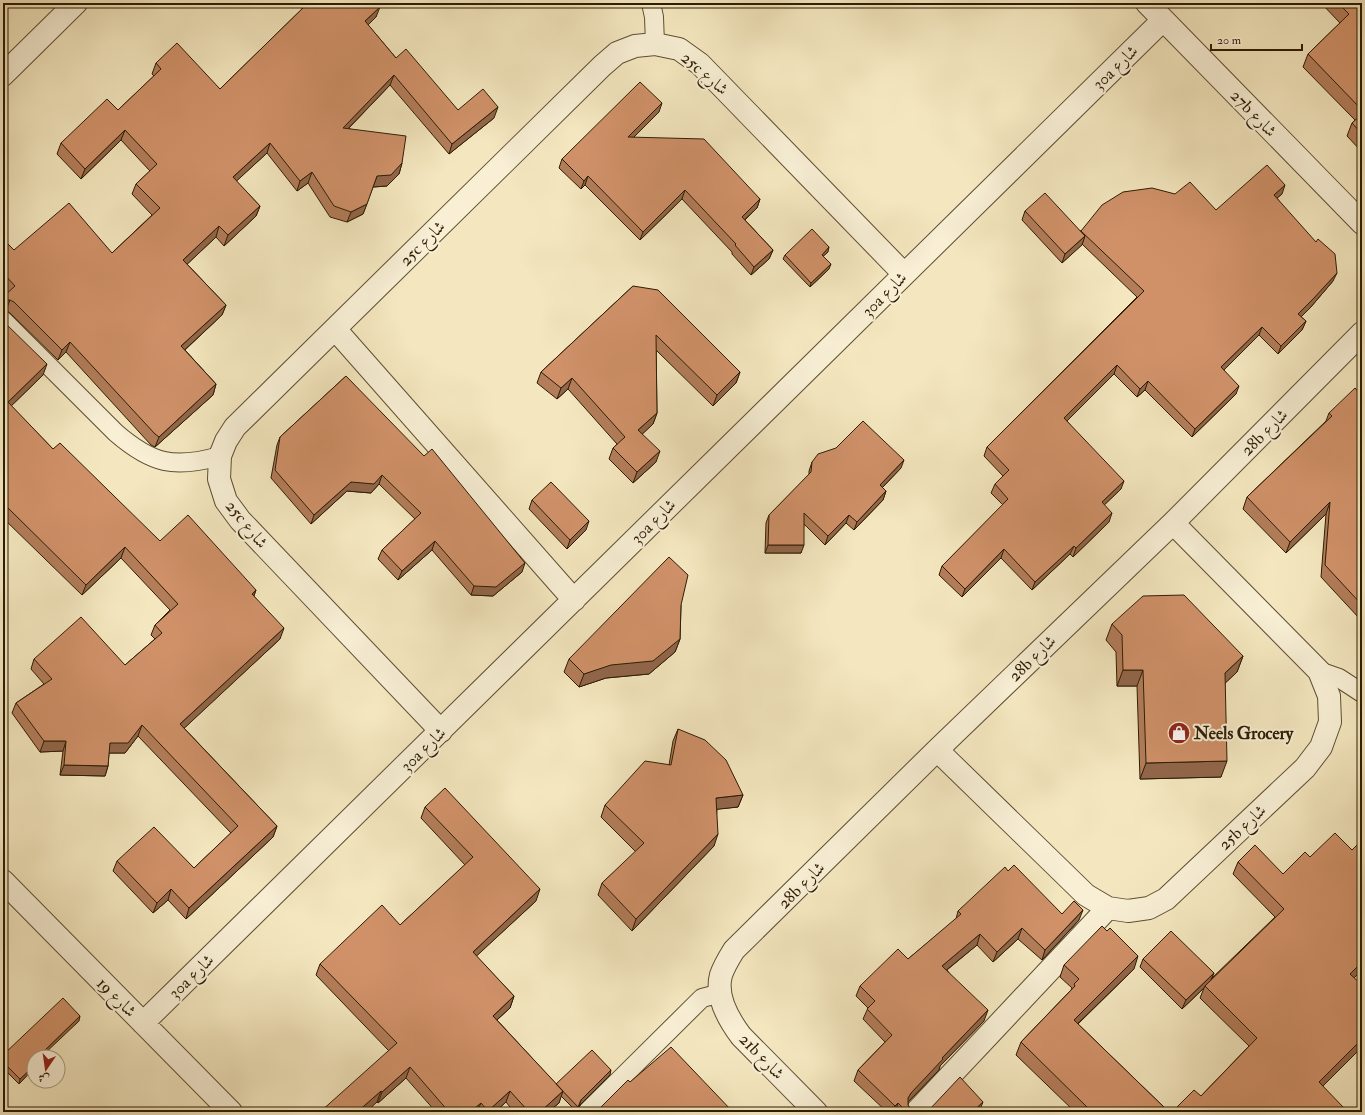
<svg xmlns="http://www.w3.org/2000/svg" width="1365" height="1115" viewBox="0 0 1365 1115" font-family="'IM FELL Double Pica',Amiri,serif">
	<rect width="100%" height="100%" fill="#f4e7bf"/>
	<filter id="stains"><feTurbulence type="fractalNoise" baseFrequency=".005" numOctaves="4"/><feColorMatrix values="0 0 0 0 .2 0 0 0 0 .09 0 0 0 0 .02 0 0 0 .5 -.17"/></filter>
	<radialGradient id="worn" r=".72"><stop offset=".6" stop-color="#630" stop-opacity="0"/><stop offset="1" stop-color="#630" stop-opacity=".3"/></radialGradient>
	<g fill="none" stroke-linecap="round" stroke-linejoin="round">
		<!-- lane casing -->
		<g stroke="#5e4f32" stroke-width="20">
			<path id="lane" d="M651 3 654 17 655 44
				M3 320 116 433C152 464 174 469 220 456
				M1319 671 1339 678 1362 693
				M587 1112 702 998 721 993"/>
		</g>
		<!-- street casing -->
		<g stroke="#5e4f32" stroke-width="24">
			<path id="street" d="M1147 3 1362 223
				M3 75 76 3
				M335 329 574 600
				M441 731 240 520 226 501 219 479 220 456 226 441 235 427 602 66 617 53 635 46 655 44 679 49 700 64 904 274
				M937 750 1086 895 1108 908 1128 911 1149 908 1166 899 1305 768 1321 747 1330 722 1329 696 1319 671 1173 523
				M3 881 231 1112
				M143 1023 1163 20
				M816 1112 741 1036C729 1020 715 997 721 975 724 966 729 958 734 950L937 750 1173 523 1362 333
				M916 1112 1108 908"/>
		</g>
		<!-- lane -->
		<use href="#lane" stroke="#f8efd5" stroke-width="18"/>
		<!-- street -->
		<use href="#street" stroke="#f8efd5" stroke-width="22"/>
	</g>
	<!-- wall -->
	<path fill="#b37d5a" stroke="#2c1c03" d="M304 3H376V17L368 25 396 58 458 110 494 118 449 154 390 85 349 128 402 163 399 174 387 186 373 187 363 214 347 222 330 217 308 183 297 191 267 153 236 181 260 206 256 216 224 246 216 237 187 264 226 305 222 315 185 350 216 384 213 395 155 447 151 445 66 352 58 360 10 313 6 310H3L8 293 3 288V239L14 250 112 253 152 215 132 194 136 184 150 171 121 140 81 179 57 154 61 143 118 110 154 76 152 74 156 63 220 89 302 9V8Z
		M1321 3H1362V152L1347 136 1352 123 1355 120 1303 67 1308 54 1340 23Z
		M659 112 633 137 760 199 757 208 745 220 773 250 769 259 751 275 732 254V252L682 199 640 240 585 185 581 189 559 168 562 159Z
		M1282 194 1277 198 1333 281 1310 308 1301 317 1306 321 1302 330 1278 354 1259 335 1224 370 1236 394 1192 437 1145 390 1137 397 1114 374 1067 421 1121 489 1104 505 1109 522 1073 557 1070 554 1032 590 1001 558 962 597 939 575 942 566 1003 505 991 493 995 484 1003 476 984 456 987 447 1137 297 1082 244 1062 263 1022 220 1025 211 1081 231 1216 210Z
		M828 252 823 256 829 269 810 287 783 259 785 255Z
		M633 286 740 372 736 383 713 406 656 350 657 413 653 424 642 434 656 462 633 483 609 459 613 448 617 444 568 389 557 399 537 383 541 372Z
		M3 321 43 375 11 406 53 449 160 541 256 590 254 596 280 639 184 728 277 826 273 837 186 919 168 900 153 913 113 871 117 861 194 868 231 833 138 736 125 753H109L108 766 105 776 60 775 63 751 40 752 12 713 16 703 44 684 31 669 34 659 125 665 155 639 151 635 155 625 170 610 121 558 82 595 3 518Z
		M346 376 522 572 493 596 471 595 432 550 398 580 378 559 382 550 415 519 379 484 371 493 347 491 311 524 271 478 277 445 280 437Z
		M1362 396V616L1359 618 1321 577 1326 514 1286 553 1243 509 1247 497 1326 421 1329 413Z
		M812 462 901 468 882 488 886 491 883 500 854 530 846 523 825 545 804 524 801 553H765L766 523 769 515 809 475V471Z
		M532 500 586 530 567 549 529 509Z
		M681 605 680 639 675 652 649 674 606 678 579 687 564 672 569 659Z
		M1112 624 1243 656 1237 672 1225 683 1221 777 1140 779 1137 686H1117L1116 652 1106 640Z
		M678 729 743 795 738 807 717 809 714 846 632 931 598 895 602 883 636 852 601 817 605 805 669 765 673 741Z
		M425 807 536 901 476 956 514 996 510 1008 497 1020 556 1084 610 1075 580 1105 577 1112 561 1096 559 1103 548 1112H514L506 1102 495 1112H436L406 1078 378 1103 377 1102 389 1051 316 975 320 964 400 925 465 865 421 818Z
		M1238 862 1362 970 1354 978 1362 1047 1323 1086 1201 1096 1249 1046 1200 998 1204 988 1182 1009 1140 967 1143 959 1214 973 1211 979 1275 917 1233 874Z
		M1008 871 1062 914 1079 920 1042 960 1018 939 993 962 977 945 947 970 984 1021 940 1066 939 1070 908 1102V1105L912 1111 914 1112H887L854 1081 858 1070 885 1042 863 1019 868 1008 856 996 860 986 908 959 956 919 958 911Z
		M1064 965 1134 969 1078 1024 1169 1112H1075L1016 1055 1021 1042 1071 990 1072 988 1060 977Z
		M79 1021 34 1057V1068L19 1084 3 1068V1055Z"/>
	<!-- shaded-wall -->
	<path fill="#92664a" stroke="#2c1c03" d="M380 7 376 17 361 32 365 21Z
		M394 75 390 85 339 138 343 128Z
		M662 103 659 112 625 146 628 137Z
		M498 107 494 118 449 154 452 144Z
		M125 130 121 140 81 179 85 169Z
		M270 143 267 153 229 188 233 177Z
		M402 163 399 174 387 186 373 187 377 176Z
		M312 172 308 183 297 191 300 181Z
		M588 176 585 185 581 189 584 181Z
		M1285 185 1282 194 1271 203 1274 195Z
		M685 190 682 199 640 240 643 232Z
		M760 199 757 208 739 225 742 217Z
		M367 204 363 214 347 222 351 212Z
		M260 206 256 216 224 246 228 235Z
		M219 226 216 237 180 271 183 260Z
		M1085 236 1082 245 1062 263 1065 254Z
		M829 247 828 252 820 259 822 255Z
		M773 250 769 259 751 275 754 267Z
		M831 264 829 269 810 287 811 283Z
		M1337 273 1333 281 1310 308 1295 323 1298 314Z
		M3 300H10L6 310H3Z
		M226 305 222 315 177 357 181 346Z
		M1306 321 1302 330 1278 354 1281 346Z
		M1262 327 1259 335 1218 376 1221 367Z
		M70 342 66 352 58 360 62 350Z
		M47 364 43 375 4 413 8 402Z
		M1117 365 1114 374 1061 427 1064 418Z
		M740 372 736 383 713 406 717 395Z
		M572 378 568 389 557 399 561 388Z
		M1148 381 1145 390 1137 397 1140 389Z
		M216 384 213 395 155 447 159 437Z
		M1239 386 1236 394 1192 437 1195 429Z
		M657 413 653 424 635 441 638 430Z
		M660 451 656 462 633 483 637 472Z
		M904 460 901 468 877 493 880 485Z
		M382 475 379 484 371 493 347 491 311 524 314 515 351 482Z
		M1124 481 1121 489 1098 511 1102 502Z
		M886 491 883 500 854 530 857 522Z
		M1330 502 1326 514 1286 553 1290 542Z
		M1112 513 1109 522 1073 557 1076 548Z
		M849 515 846 523 825 545 828 536Z
		M589 521 586 530 567 549 570 540Z
		M435 541 432 550 398 580 402 571Z
		M768 545H804L801 553H765Z
		M1074 546 1070 554 1032 590 1035 582Z
		M125 547 121 558 82 595 86 585Z
		M1004 549 1001 558 962 597 965 589Z
		M525 563 522 572 493 596 471 595 474 586Z
		M256 590 252 600V594Z
		M1362 610V616L1359 618Z
		M284 628 280 639 177 735 180 724Z
		M680 639 675 652 649 674 606 678 579 687 584 674Z
		M1243 656 1237 672 1219 689 1225 673Z
		M1123 670H1143L1137 686H1117Z
		M142 725 138 736 125 753H106L110 743Z
		M44 741H66L63 751 40 752Z
		M1227 761 1221 777 1140 779 1146 763Z
		M64 765 108 766 105 776 60 775Z
		M743 795 738 807 711 810 716 798Z
		M277 826 273 837 186 919 189 908Z
		M718 834 714 846 632 931 636 919Z
		M171 889 168 900 153 913 157 903Z
		M540 889 536 901 469 963 473 952Z
		M1083 910 1079 920 1042 960 1045 950Z
		M1022 928 1018 939 993 962 997 952Z
		M980 934 977 945 939 976 942 966Z
		M1138 956 1134 969 1069 1032 1074 1020Z
		M1362 962V970L1346 986 1350 974Z
		M1214 973 1210 982 1205 986 1204 988 1182 1009 1186 1000Z
		M514 996 510 1008 489 1027 493 1016Z
		M988 1010 984 1021 940 1066 939 1070 907 1103 908 1098 911 1093 942 1058Z
		M80 1016 79 1021 41 1057H38Z
		M1362 1039V1047L1315 1094 1319 1082Z
		M34 1066V1068L19 1084 20 1079Z
		M410 1067 406 1078 378 1103 382 1092Z
		M611 1070 610 1075 580 1105 577 1112 581 1100Z
		M381 1091 377 1102 366 1112H357Z
		M510 1091 506 1102 495 1112H488V1111Z
		M563 1091 559 1103 548 1112H540Z
		M983 1102 979 1112H972Z
		M481 1103 477 1112H470Z
		M898 1103 895 1112H893L895 1106Z"/>
	<!-- building -->
	<path fill="#d09169" stroke="#2c1c03" d="M308 3H376L380 7 365 21 396 58 406 49 458 110 483 89 498 107 452 144 394 75 343 128 406 136 402 163 391 175 377 176 367 204 351 212 334 206 312 172 300 181 270 143 233 177 260 206 228 235 219 226 183 260 226 305 181 346 216 384 159 437 155 434 70 342 62 350 14 302 10 300H3V297L15 286 3 273V239L14 250 69 203 112 253 160 208 136 184 157 164 125 130 85 169 61 143 107 99 118 110 161 69 156 63 177 43 220 89Z
		M1338 3H1362V110L1308 54 1349 14Z
		M640 82 662 103 628 137 704 139 760 199 742 217 773 250 754 267 735 245 736 244 685 190 643 232 588 176 584 181 562 159Z
		M1362 114V134L1352 123Z
		M1267 165 1285 185 1274 195 1316 242 1318 239 1335 254 1337 273 1313 299 1298 314 1306 321 1281 346 1262 327 1221 367 1239 386 1195 429 1148 381 1140 389 1117 365 1064 418 1124 481 1102 502 1112 513 1076 548 1074 546 1035 582 1004 549 965 589 942 566 1008 499 995 484 1009 470 987 447 1144 291 1081 231 1102 205 1123 192 1152 188 1175 194 1190 182 1216 210Z
		M1045 193 1085 236 1065 254 1025 211Z
		M812 229 829 247 822 255 831 264 811 283 785 255Z
		M633 286 658 290 740 372 717 395 656 335 657 413 638 430 660 451 637 472 613 448 625 437 572 378 561 388 541 372Z
		M3 321 47 364 8 402 53 449 60 443 160 541 188 515 256 590 252 594 284 628 180 724 277 826 189 908 171 889 157 903 117 861 154 827 194 868 238 826 142 725 128 743H110L108 766 64 765 66 741H44L16 703 52 679 34 659 81 617 125 665 162 633 155 625 178 604 125 547 86 585 3 503Z
		M346 376 424 456 432 449 525 563 496 587 474 586 435 541 402 571 382 550 421 513 382 475 374 484 351 482 314 515 275 470 280 437Z
		M1355 388 1362 396V605L1325 565 1330 502 1290 542 1247 497 1332 416 1329 413Z
		M863 421 904 460 880 485 886 491 857 522 849 515 828 536 804 513V545H768L769 515 811 472 812 462 818 454 836 448Z
		M551 482 589 521 570 540 532 500Z
		M669 557 688 575 681 605 680 639 653 661 611 665 584 674 569 659Z
		M1184 595 1243 656 1225 673 1227 761 1146 763 1143 670H1123L1122 635 1112 624 1143 596Z
		M678 729 705 740 726 760 743 795 716 798 718 834 636 919 602 883 644 843 605 805 645 761 671 765Z
		M445 788 540 889 473 952 514 996 493 1016 563 1091 540 1112H529L510 1091 488 1111 481 1103 470 1112H449L410 1067 382 1092 381 1091 357 1112H320L397 1043 320 964 382 905 400 925 473 857 425 807Z
		M1335 833 1352 850 1362 840V962L1350 974 1362 985V1039L1319 1082 1345 1109 1342 1112H1172L1194 1090 1201 1096 1257 1038 1205 986 1284 909 1238 862 1255 845 1283 874 1305 852 1310 857Z
		M1014 865 1062 914 1074 901 1083 910 1045 950 1022 928 997 952 980 934 942 966 988 1010 942 1058 943 1059 911 1093 908 1098V1105L912 1111 914 1112H907L898 1103 895 1106 858 1070 892 1035 867 1009 875 1001 860 986 898 949 908 959 961 914 958 911 1005 867 1008 871Z
		M1102 926 1107 931 1110 928 1138 956 1074 1020 1169 1112H1092L1021 1042 1075 986 1074 984 1079 979 1064 965Z
		M1171 931 1214 973 1186 1000 1143 959Z
		M63 998 80 1016 39 1056 40 1057H34V1066L20 1079 3 1062V1055Z
		M671 1047 733 1112H592L598 1110 628 1080 630 1082Z
		M592 1050 611 1070 581 1100 578 1107 556 1084Z
		M960 1077 983 1102 972 1112H926L929 1110Z"/>
	<!-- icons -->
	<defs>
		<g id="shop-disc" transform="scale(1.15)"><circle r="9.5" fill="#8f2418" stroke="#f8efd5"/><path d="M-5-2.5h2.3a2.7 3.5 0 0 1 5.4 0H5L5.5 6h-11ZM-1.5-2.5h3a1.5 2.3 0 0 0-3 0Z" fill="#fff"/></g>
	</defs>
	<g fill-rule="evenodd">
		<use href="#shop-disc" x="1179" y="733"/>
	</g>
	<g text-anchor="middle" stroke-width="4" stroke-linejoin="round" paint-order="stroke">
		<!-- street labels -->
		<g font-size="17" fill="#2c1c03" stroke="#f8efd5">
			<text transform="translate(1115 67) rotate(-44)" y="6">30a شارع</text>
			<text transform="translate(705 73) rotate(41)" y="6">25c شارع</text>
			<text transform="translate(1254 113) rotate(46)" y="6">27b شارع</text>
			<text transform="translate(422 243) rotate(-45)" y="6">25c شارع</text>
			<text transform="translate(884 294) rotate(-45)" y="6">30a شارع</text>
			<text transform="translate(1264 432) rotate(-45)" y="6">28b شارع</text>
			<text transform="translate(653 521) rotate(-45)" y="6">30a شارع</text>
			<text transform="translate(247 524) rotate(51)" y="6">25c شارع</text>
			<text transform="translate(1032 658) rotate(-44)" y="6">28b شارع</text>
			<text transform="translate(423 749) rotate(-44)" y="6">30a شارع</text>
			<text transform="translate(1242 827) rotate(-43)" y="6">25b شارع</text>
			<text transform="translate(801 885) rotate(-45)" y="6">28b شارع</text>
			<text transform="translate(191 976) rotate(-44)" y="6">30a شارع</text>
			<text transform="translate(117 997) rotate(45)" y="6">شارع 19</text>
			<text transform="translate(762 1056) rotate(46)" y="6">21b شارع</text>
		</g>
		<!-- poi labels -->
		<g font-size="17" font-weight="bold" fill="#2c1c03" stroke="#f8efd5" text-anchor="start">
			<text x="1194" y="739">Neels Grocery</text>
		</g>
	</g>
	<!-- margin -->
	<rect width="1365" height="1115" fill="none" stroke="#f4e7bf" stroke-width="16"/>
	<rect x="4" y="4" width="1357" height="1107" fill="none" stroke="#2c1c03" stroke-width="2"/>
	<rect x="8" y="8" width="1349" height="1099" fill="none" stroke="#2c1c03"/>
	<!-- north arrow -->
	<g transform="translate(46 1069) rotate(193)"><circle r="19" fill="#f8efd5" stroke="#a69b81"/>
	<path d="M0-3L7 15L0 10L-7 15Z" fill="#8f2418"/>
	<text y="-6" font-size="11" font-weight="bold" text-anchor="middle" fill="#2c1c03">ش</text>
	</g>
	<!-- scale -->
	<path d="M1211 44v6h91v-6" fill="none" stroke="#2c1c03" stroke-width="2"/>
	<text x="1217" y="44" font-size="12" fill="#2c1c03" stroke="#f8efd5" stroke-width="3" paint-order="stroke">20 m</text>
	<rect width="100%" height="100%" filter="url(#stains)"/>
	<rect width="100%" height="100%" fill="url(#worn)"/>
</svg>
